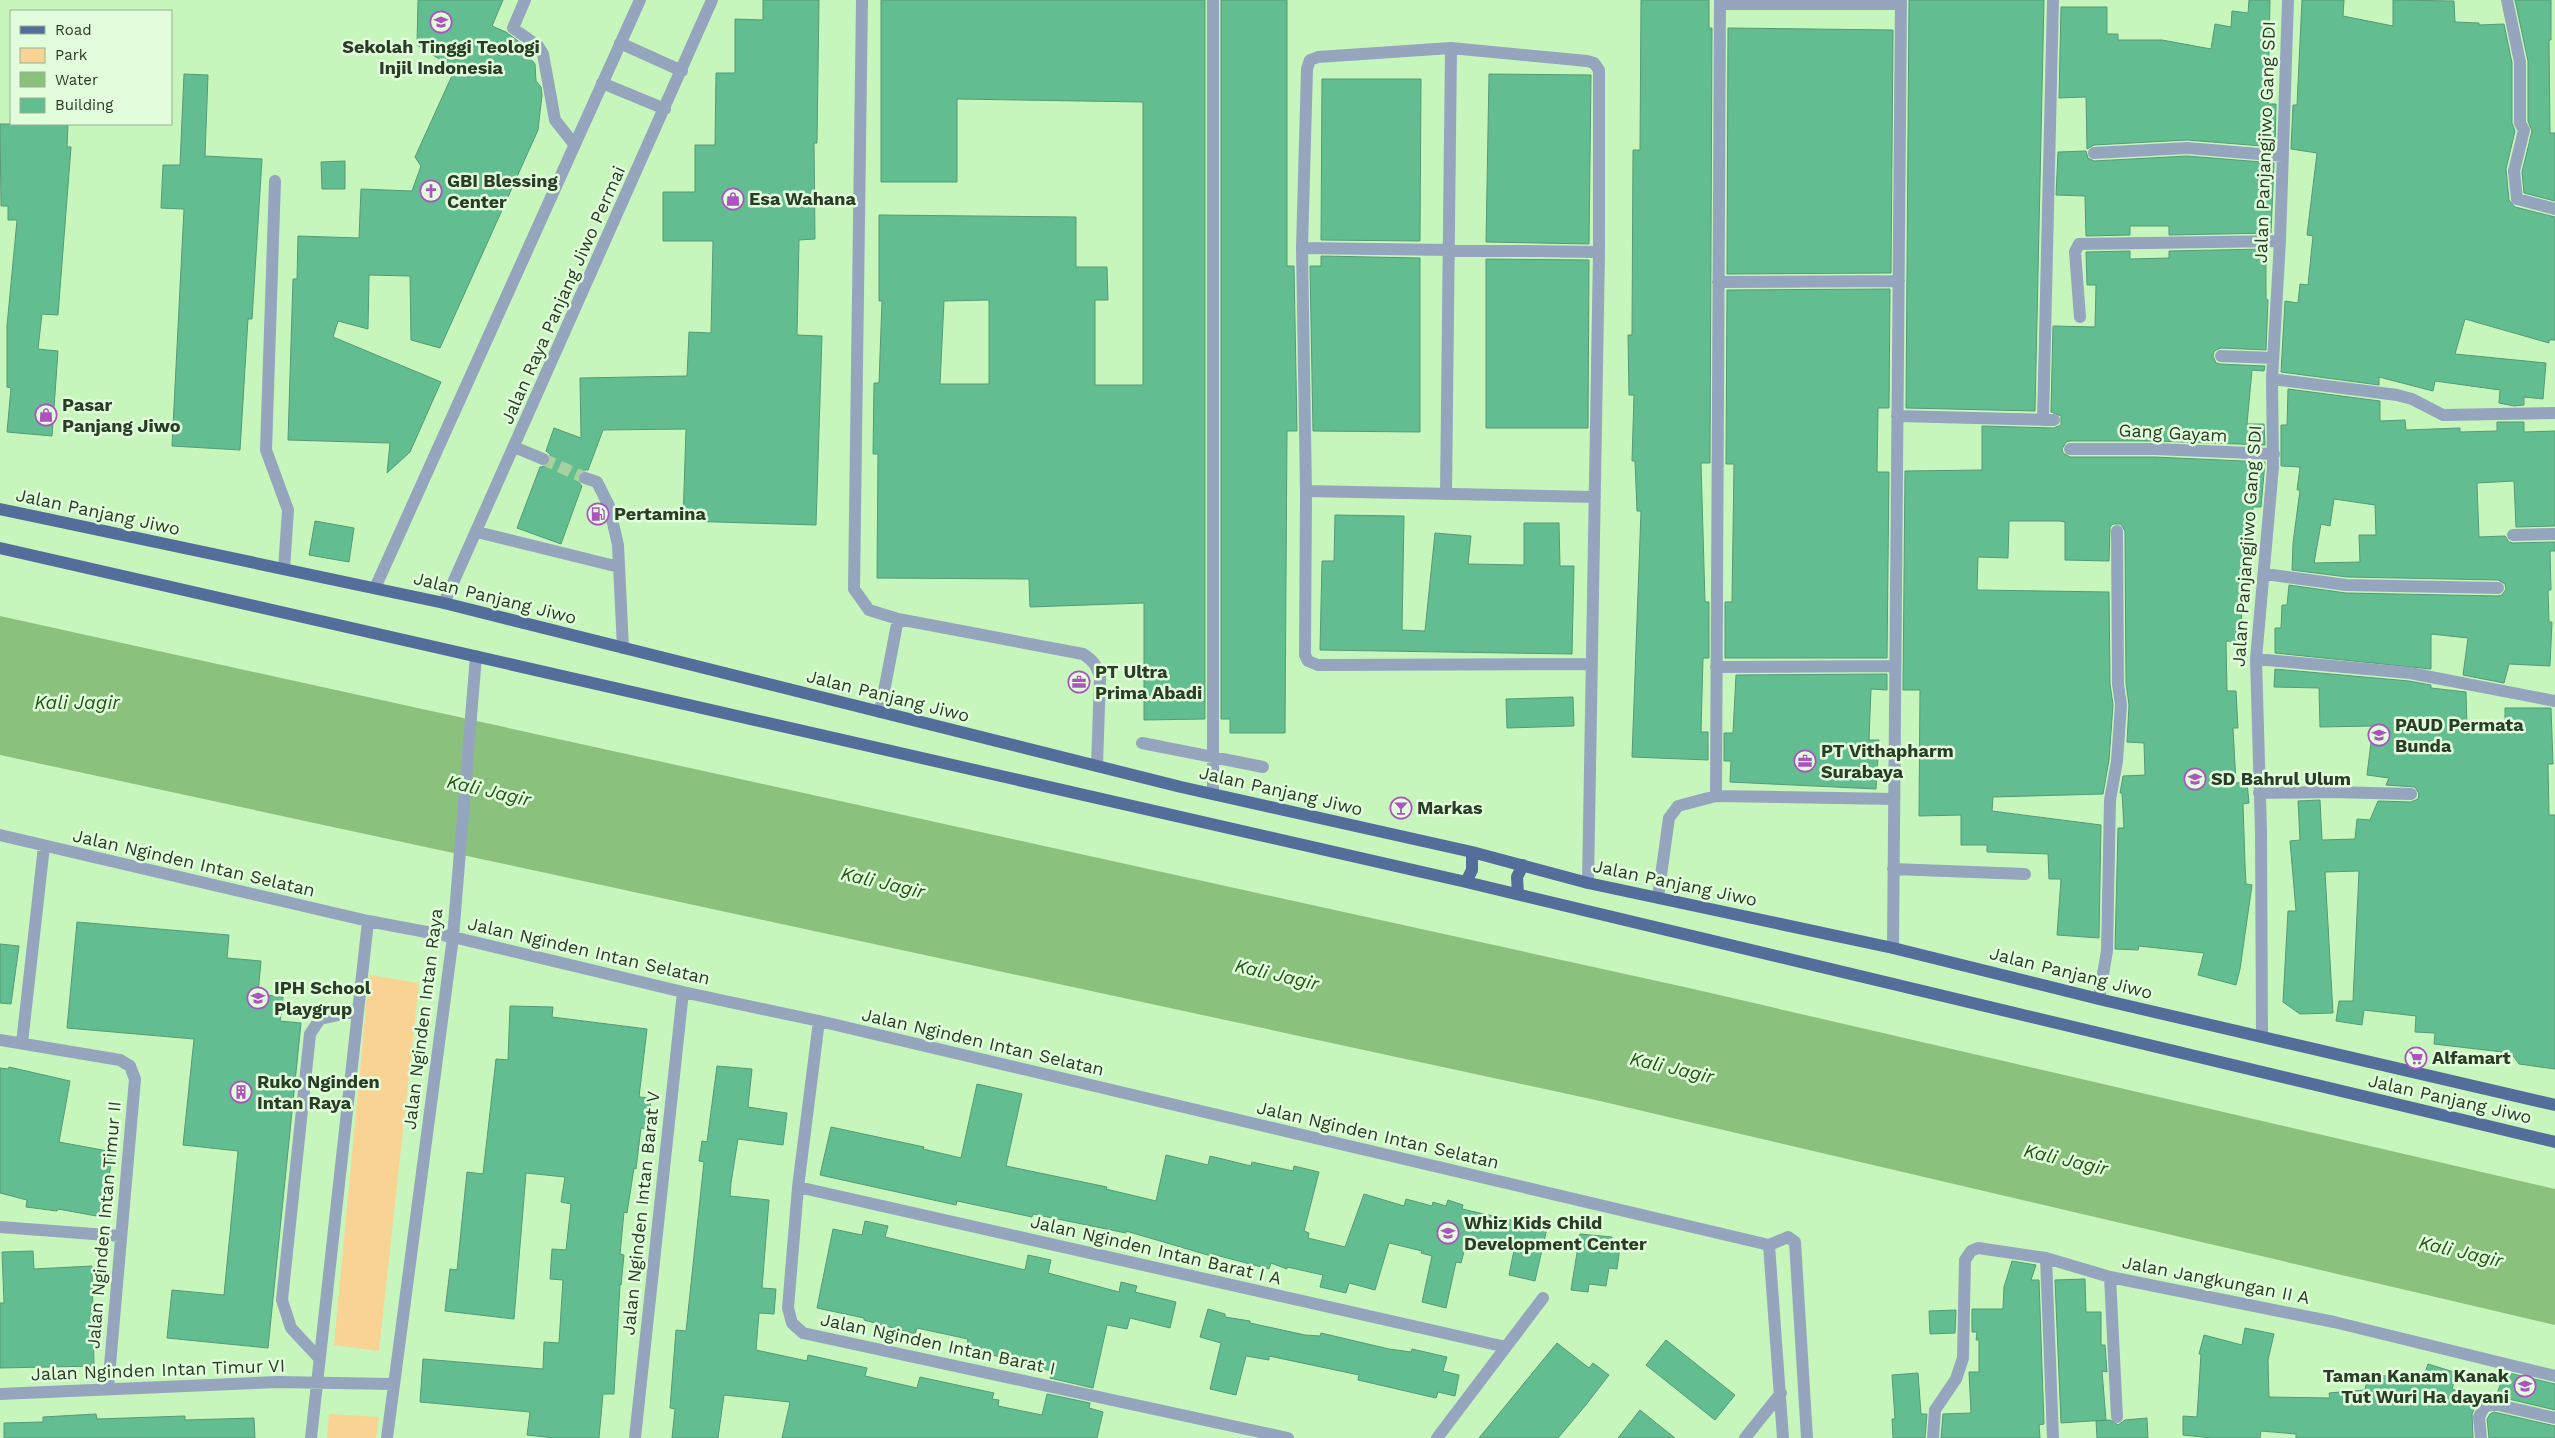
<svg xmlns="http://www.w3.org/2000/svg" width="2555" height="1438" viewBox="0 0 2555 1438" font-family="'Work Sans',sans-serif">
	<rect width="100%" height="100%" fill="#c7f6bc"/>
	<!-- green -->
	<path fill="#f8d394" d="M369 975 419 983 379 1351 334 1345Z
		M329 1414 379 1417 376 1438H327Z"/>
	<!-- water -->
	<path fill="#8ac27d" d="M0 616 1689 988 2555 1189V1325L1600 1101 0 755Z"/>
	<!-- building -->
	<path fill="#62be90" stroke="#549a76" fill-rule="evenodd" d="M418 0H503L492 26 506 32 526 47 527 55 535 64 536 81 541 87 542 95 538 130 440 348 411 340 410 276 369 275 368 329 338 321 333 337 441 382 410 452 387 473 390 443 288 440 293 279H297L298 236 359 238 361 189 412 191 421 166 415 157 455 69 417 45Z
		M763 0H819L817 143H814L815 239 799 240 797 335 822 336 816 525 683 521 686 429 603 430 588 470H583L578 475 577 480 582 486 561 544 517 528 540 467 548 466 551 462 550 454 546 451 554 428 581 438 580 378 687 376 689 332 711 333 713 241H663V192H695V145H715L716 73H735V19L763 20Z
		M881 0H1205V719L1144 720V603L1030 607 1029 579 877 578 878 454H873L874 383H879L882 301H879V215L1076 217V267H1107L1108 300H1095V385H1143V102L957 99V182H881ZM989 300V384H940L944 301Z
		M1221 0H1287V266H1294L1297 431H1287L1285 733H1230V719H1221Z
		M1641 0H1709V28H1712L1710 463H1701L1705 602H1709V658H1703L1701 732H1708V760L1632 757 1641 511H1637L1635 461H1632L1634 395H1629L1628 335H1632L1633 150H1640Z
		M1909 0H2044L2035 411 1906 408Z
		M2249 0H2270L2268 104H2276L2275 147 2187 140 2094 145 2087 149 2086 97 2059 98 2061 7H2107V34H2118V40H2162L2211 49 2215 24 2231 27 2232 11 2248 13Z
		M2302 0H2344L2343 16 2393 26V0L2454 1 2455 22 2479 23V25L2504 24 2512 63V123L2515 131 2506 169 2509 200 2515 207 2555 217V340H2549V343L2465 319 2455 354 2546 363 2543 399 2524 397V405L2514 406 2499 403 2500 390 2435 381 2433 391 2379 377V385L2281 372 2285 301 2298 303 2300 284 2308 285 2313 236 2307 235 2317 153 2291 149 2293 105H2297Z
		M2515 0H2551V40H2549L2550 133H2555V201L2524 193 2522 172 2532 131 2528 121V61Z
		M1728 28 1893 30 1891 273 1727 274Z
		M184 74 208 75 205 156 262 159 252 319H248L240 450 172 446 184 209 161 208 163 165H180Z
		M1489 74 1591 75 1589 244 1486 242Z
		M1322 79H1421L1420 241 1321 240Z
		M0 124H68L67 147H71L58 315 42 314 38 349 58 351 52 436 7 432 11 388 7 387V326L17 220H8V206H1Z
		M2086 151 2088 158 2094 161 2187 156 2274 163 2271 233 2169 235V226H2130V235L2086 236 2085 196 2056 195 2058 152Z
		M345 161V189H322L321 162Z
		M2266 249V299L2268 300 2266 350 2221 348 2214 351 2213 356 2216 363 2220 364 2265 366 2264 371 2252 370 2247 424H2264L2265 445 2155 441H2070L2066 442 2062 449 2063 453 2070 457H2155L2265 462 2261 507H2253L2250 554 2245 553 2240 642 2226 641 2227 691H2236L2238 728H2233L2236 783 2247 782 2249 803 2243 804 2245 864 2246 884 2252 885 2240 969 2236 985 2198 975 2204 953 2139 946 2138 950 2115 949 2118 828H2124L2122 793H2120L2123 776 2145 775 2144 743 2127 742 2129 705 2126 683 2125 531 2121 524H2113L2110 527 2109 561 2065 560V522L2060 521H2009L2008 558 1978 557 1977 590 2109 592 2110 684 2113 705 2109 760 2103 794 1993 797 1992 811 2101 825 2099 938 2057 935 2061 879H2049L2048 854 1987 852V845H1961V815L1919 816 1920 690H1903L1905 471 1982 470V426L2054 428 2061 425V416L2051 412 2053 326 2095 327 2096 285H2087L2086 252 2130 251V259L2169 258V251Z
		M1321 256 1420 258V432L1313 431 1310 266H1321Z
		M1486 259 1589 260 1588 428H1486Z
		M1890 289 1889 408H1878L1877 472H1889L1887 658H1725V602H1732L1734 464H1726L1727 290Z
		M2288 389 2380 401V421L2405 420 2406 430 2460 428V432L2497 431V422H2524V432L2555 431V526L2516 527 2514 481 2477 483 2479 537 2505 536 2509 542 2513 543 2555 542V551H2550L2551 590H2548L2549 622H2552L2550 666 2509 664 2504 683 2463 675 2468 638 2431 634V669L2275 653V628H2281L2282 605H2287L2289 585 2346 593 2498 596 2502 595 2506 589 2505 584 2498 580 2347 577 2292 570 2293 543 2300 490H2297L2300 467 2281 466V425H2287ZM2334 499 2375 505 2376 535H2359L2360 562 2314 563 2321 524 2330 526Z
		M1335 515 1404 516 1402 630 1425 631 1435 533 1471 536 1468 564 1524 565V523H1559L1560 566H1574L1572 654 1320 650 1322 561H1334Z
		M315 521 354 528 349 562 309 555Z
		M2275 669 2409 681 2431 685V688L2466 692 2467 729 2505 727V708H2551L2553 764H2548L2549 815H2555V1069L2519 1064 2511 1053 2434 1044 2435 1033 2415 1032 2416 1016 2364 1010 2362 1025 2336 1021 2339 1001H2353L2359 871 2325 872 2333 1013 2300 1014 2283 1002 2288 911H2296L2290 841 2300 840 2298 801 2320 800 2322 840 2355 839 2357 819 2370 820 2378 801 2411 802 2418 799 2419 794 2415 787 2386 785 2389 778 2367 775 2373 726 2320 727 2319 688 2274 687Z
		M1887 674V690L1871 689 1869 740H1879L1876 789 1730 782 1731 761H1724V733H1733L1736 675Z
		M1573 697 1574 726 1507 728 1506 699Z
		M77 922 229 935 227 958 261 961 258 994 283 997 280 1021 301 1023 268 1348 167 1338 172 1290 224 1295 238 1151 183 1145 194 1039 67 1028Z
		M0 944 19 946 11 1004 0 1003Z
		M510 1006 553 1007 552 1017 647 1029 639 1097 651 1098 648 1129 641 1128 636 1169 634 1168 627 1213 624 1212 620 1254 624 1255 621 1285 620 1284 614 1394H603L599 1438H555L527 1435 530 1412 420 1402 423 1359 543 1369 544 1342 559 1343 563 1280 550 1279 552 1249 566 1250 571 1204 561 1202 565 1177 526 1173 514 1319 445 1311 450 1269 457 1270 467 1172 483 1174 496 1059 508 1060Z
		M717 1066 752 1069 748 1107 787 1113 783 1145 738 1139 731 1183 730 1196 769 1200 762 1288 776 1289 774 1314 759 1313 756 1350 807 1361 808 1355 867 1368 865 1376 917 1388 920 1377 994 1393 992 1399 999 1400 998 1406 1042 1415 1047 1394 1090 1403 1089 1408 1103 1412 1097 1438H782L790 1402 724 1395 718 1438H672L675 1409 670 1408 676 1330 686 1331 704 1162 699 1161 702 1141 707 1142Z
		M9 1067 70 1081 59 1142 113 1152 102 1217 58 1209 57 1211 26 1207 27 1200 0 1193V1068L8 1069Z
		M977 1084 1022 1094 1006 1166 1107 1187 1106 1189 1156 1201 1166 1155 1208 1165 1210 1156 1251 1166 1252 1162 1293 1171 1294 1166 1319 1172 1304 1231 1309 1233 1308 1238 1345 1247 1364 1194 1404 1206 1406 1199 1432 1206 1433 1202 1446 1206 1448 1200 1463 1205 1462 1209 1547 1228 1535 1281 1509 1275 1514 1250 1467 1240 1461 1263 1456 1262 1446 1308 1422 1302 1432 1256 1421 1253 1422 1251 1389 1243 1375 1290 1349 1283 1346 1293 1320 1287 1323 1275 1287 1267V1269L1271 1263 1269 1269 1212 1254 1211 1256 1126 1231V1233L1033 1214 1032 1217 957 1201 956 1205 820 1175 831 1127 924 1147 923 1149 961 1158Z
		M865 1221 888 1226 885 1237 1025 1270 1028 1255 1051 1260 1048 1273 1119 1292 1121 1282 1137 1286 1135 1292 1176 1302 1170 1328 1130 1318 1127 1329 1107 1325 1093 1388 1050 1378 1052 1371 1021 1364 1022 1361 966 1350 968 1339 917 1328 915 1334 864 1320V1318L817 1308 833 1229 862 1235Z
		M1580 1234 1612 1237 1610 1246 1620 1247 1617 1269 1609 1268 1606 1286 1589 1284 1588 1292 1571 1290Z
		M33 1251 34 1269 92 1266 94 1366 0 1368V1303H4L2 1252Z
		M2012 1261 2036 1265 2031 1280H2039L2044 1424 2039 1425 2040 1438H1941L1943 1414 1971 1413 1969 1372H1979V1340H1976L1977 1332H1972V1309H2003L2004 1287Z
		M2085 1279 2086 1312H2101V1345H2105L2107 1372 2102 1371 2106 1420 2061 1423 2055 1280Z
		M1208 1309 1225 1314V1317L1250 1321V1323L1305 1335 1320 1336 1321 1333 1389 1349 1411 1352 1412 1349 1447 1357 1443 1371 1459 1375 1455 1396 1438 1392 1436 1398 1358 1380 1359 1375 1269 1356V1360L1246 1356 1236 1395 1210 1389 1221 1343 1200 1337Z
		M1956 1310 1955 1333 1930 1334 1929 1311Z
		M2245 1328 2274 1334 2268 1360 2269 1397 2330 1398 2329 1393 2365 1390 2368 1374 2386 1376 2387 1373 2422 1382 2428 1364 2457 1373 2452 1389 2482 1399 2477 1403 2472 1414 2473 1438H2296V1434L2261 1431 2260 1438H2212L2183 1435V1416L2197 1417 2201 1354H2199L2204 1335 2242 1345Z
		M1666 1340 1735 1395 1715 1420 1646 1365Z
		M1557 1343 1589 1368 1593 1363 1609 1375 1585 1406 1558 1438H1479Z
		M2505 1372 2555 1384V1410L2496 1396Z
		M1918 1373 1921 1414H1927L1925 1438H1893L1892 1419H1895L1892 1375Z
		M1640 1410 1675 1438H1618Z
		M2494 1412 2555 1426V1438H2489L2487 1419 2490 1414Z
		M96 1414 97 1419 185 1416V1420L254 1418 255 1438H4V1423L43 1422V1417Z
		M2147 1418 2148 1438H2097L2096 1421 2110 1420 2118 1425 2125 1420Z"/>
	<g fill="none" stroke-linecap="round" stroke-linejoin="round">
		<!-- minor-tunnel -->
		<path stroke="#a7d19e" stroke-width="12" stroke-dasharray="12 6" stroke-linecap="butt" d="M543 459 585 478"/>
		<!-- minor -->
		<path stroke="#96a5be" stroke-width="12" d="M525 0 513 28 538 46 543 54 555 120 574 144
			M862 0 854 589 869 610 898 619 1083 654C1093 660 1097 666 1100 677L1097 766
			M1213 0V794
			M2507 0 2520 62V123L2524 130 2514 171 2517 199 2555 209
			M1720 4H1901
			M620 43 682 71
			M602 83 665 109
			M2094 153 2187 148 2283 156
			M275 181 266 450 288 510 284 569
			M1302 248 1599 252
			M1718 282 1899 281
			M2080 317 2075 252 2079 244 2280 241
			M2221 356 2273 358
			M2272 379 2397 395 2412 399 2443 415 2555 413
			M1897 416 2054 420
			M2043 420 2053 0
			M514 447 543 459
			M2070 449H2155L2274 454
			M585 478 597 482 609 506 618 545 623 648
			M1306 491 1595 497
			M1446 494 1451 48
			M477 532 619 567
			M2513 535 2555 534
			M2265 574 2346 585 2498 588
			M375 588 640 0
			M444 603 712 0
			M2256 659 2410 673 2555 701
			M1716 667 1895 666
			M880 712 898 619
			M1142 743 1263 767
			M2259 793 2331 792 2411 794
			M1716 796 1720 0
			M0 835 368 921 453 937 683 992 819 1021 1769 1245
			M1893 869 2025 874
			M1588 883 1599 252V70L1594 63 1587 61 1451 48 1318 57 1310 60 1307 69 1302 248 1306 491 1305 655 1308 661 1318 665 1592 664
			M1658 897 1669 818 1678 806 1716 796 1894 799
			M1893 948 1901 0
			M2099 998 2107 951 2110 800 2117 761 2121 705 2118 684 2117 531
			M819 1021 798 1187 788 1308 792 1323 803 1333 1288 1438
			M2262 1035 2261 831 2256 659 2273 467 2272 379 2280 241 2288 0
			M0 1040 120 1060 130 1066 135 1079 108 1388
			M22 1043 44 846
			M798 1187 1506 1347
			M0 1227 120 1236
			M1769 1245 1788 1237 1795 1242 1807 1438
			M1769 1245 1783 1438
			M2046 1258 2053 1438
			M2110 1277 2117 1417
			M318 1357 291 1328 282 1300 310 1034 320 1019 357 1011
			M0 1394 277 1382 393 1384
			M311 1438 368 921
			M387 1438 453 937 476 656
			M635 1438 683 992
			M1437 1438 1543 1298
			M1745 1438 1781 1393
			M1933 1438 1935 1410 1956 1379 1963 1358 1965 1260 1971 1251 1978 1248 2046 1258 2110 1277 2334 1322 2555 1376
			M2481 1438 2479 1417 2484 1407 2494 1404 2555 1418"/>
		<!-- major -->
		<path stroke="#536e9a" stroke-width="12" d="M0 509 444 603 1181 787 1472 852 1588 883 1893 948 2103 1000 2555 1105
			M0 548 1466 882 2555 1142
			M1466 882 1472 870V852
			M1518 894 1517 877 1523 865"/>
	</g>
	<!-- icons -->
	<defs>
		<g id="university-ring" transform="scale(1.125)"><circle r="9.5" fill="#e1fddb" stroke="#ac53c0" stroke-width="1.5"/><path d="M0-5L7-2L0 1L-7-2ZM-4 1L0 2.5L4 1V4Q0 6-4 4Z" fill="#ac53c0"/></g>
		<g id="church-ring" transform="scale(1.125)"><circle r="9.5" fill="#e1fddb" stroke="#ac53c0" stroke-width="1.5"/><path d="M-1.2-6h2.4v3.5h3.3v2.4h-3.3V6h-2.4V-.1h-3.3v-2.4h3.3Z" fill="#ac53c0"/></g>
		<g id="shop-ring" transform="scale(1.125)"><circle r="9.5" fill="#e1fddb" stroke="#ac53c0" stroke-width="1.5"/><path d="M-5-2.5h2.3a2.7 3.5 0 0 1 5.4 0H5L5.5 6h-11ZM-1.5-2.5h3a1.5 2.3 0 0 0-3 0Z" fill="#ac53c0"/></g>
		<g id="fuel-ring" transform="scale(1.125)"><circle r="9.5" fill="#e1fddb" stroke="#ac53c0" stroke-width="1.5"/><path d="M-5.5-6h7V0h2V4h1.3V-2.5L3-4.5l.8-.8L6-3V5H2.5V1h-1V6h-7ZM-4.2-4.7v3.2H.2V-4.7Z" fill="#ac53c0"/></g>
		<g id="office-ring" transform="scale(1.125)"><circle r="9.5" fill="#e1fddb" stroke="#ac53c0" stroke-width="1.5"/><path d="M-6-3h4V-5.5h4V-3h4V5H-6ZM-1-4.5V-3h2v-1.5ZM-6 0V1H6V0Z" fill="#ac53c0"/></g>
		<g id="school-ring" transform="scale(1.125)"><circle r="9.5" fill="#e1fddb" stroke="#ac53c0" stroke-width="1.5"/><path d="M0-5L7-2L0 1L-7-2ZM-4 1L0 2.5L4 1V4Q0 6-4 4Z" fill="#ac53c0"/></g>
		<g id="bar-ring" transform="scale(1.125)"><circle r="9.5" fill="#e1fddb" stroke="#ac53c0" stroke-width="1.5"/><path d="M-6-5H6L.8 .8V4.5H3.5V6h-7V4.5H-.8V.8Z" fill="#ac53c0"/></g>
		<g id="supermarket-ring" transform="scale(1.125)"><circle r="9.5" fill="#e1fddb" stroke="#ac53c0" stroke-width="1.5"/><path d="M-6-5.5h2.5l.6 2H6L4.5 2H-2.5L-4.4-4H-6ZM-1.5 3.2a1.3 1.3 0 1 0 .1 0ZM3 3.2a1.3 1.3 0 1 0 .1 0Z" fill="#ac53c0"/></g>
		<g id="building-ring" transform="scale(1.125)"><circle r="9.5" fill="#e1fddb" stroke="#ac53c0" stroke-width="1.5"/><path d="M-4-6H4V6H1V3H-1V6H-4ZM-2.5-4.3h1.7v1.8h-1.7ZM.8-4.3h1.7v1.8H.8ZM-2.5-1h1.7V.8h-1.7ZM.8-1h1.7V.8H.8Z" fill="#ac53c0"/></g>
	</defs>
	<g fill-rule="evenodd">
		<use href="#university-ring" x="441" y="22"/>
		<use href="#church-ring" x="431" y="191"/>
		<use href="#shop-ring" x="733" y="199"/>
		<use href="#shop-ring" x="46" y="415"/>
		<use href="#fuel-ring" x="598" y="514"/>
		<use href="#office-ring" x="1079" y="682"/>
		<use href="#school-ring" x="2379" y="735"/>
		<use href="#office-ring" x="1805" y="761"/>
		<use href="#school-ring" x="2195" y="779"/>
		<use href="#bar-ring" x="1401" y="808"/>
		<use href="#school-ring" x="258" y="998"/>
		<use href="#supermarket-ring" x="2416" y="1058"/>
		<use href="#building-ring" x="241" y="1092"/>
		<use href="#school-ring" x="1448" y="1233"/>
		<use href="#school-ring" x="2525" y="1386"/>
	</g>
	<g text-anchor="middle" stroke-width="5" stroke-linejoin="round" paint-order="stroke">
		<!-- poi labels -->
		<g font-size="18" font-weight="bold" fill="#293c25" stroke="#e1fddb" text-anchor="start">
			<text x="441" y="53" text-anchor="middle">Sekolah Tinggi Teologi<tspan x="441" dy="21">Injil Indonesia</tspan></text>
			<text x="447" y="187">GBI Blessing<tspan x="447" dy="21">Center</tspan></text>
			<text x="749" y="205">Esa Wahana</text>
			<text x="62" y="411">Pasar<tspan x="62" dy="21">Panjang Jiwo</tspan></text>
			<text x="614" y="520">Pertamina</text>
			<text x="1095" y="678">PT Ultra<tspan x="1095" dy="21">Prima Abadi</tspan></text>
			<text x="2395" y="731">PAUD Permata<tspan x="2395" dy="21">Bunda</tspan></text>
			<text x="1821" y="757">PT Vithapharm<tspan x="1821" dy="21">Surabaya</tspan></text>
			<text x="2211" y="785">SD Bahrul Ulum</text>
			<text x="1417" y="814">Markas</text>
			<text x="274" y="994">IPH School<tspan x="274" dy="21">Playgrup</tspan></text>
			<text x="2432" y="1064">Alfamart</text>
			<text x="257" y="1088">Ruko Nginden<tspan x="257" dy="21">Intan Raya</tspan></text>
			<text x="1464" y="1229">Whiz Kids Child<tspan x="1464" dy="21">Development Center</tspan></text>
			<text x="2509" y="1382" text-anchor="end">Taman Kanam Kanak<tspan x="2509" dy="21">Tut Wuri Ha dayani</tspan></text>
		</g>
		<!-- street labels -->
		<g font-size="18" fill="#293c25" stroke="#e1fddb">
			<text transform="translate(2265 142) rotate(-88)" y="6">Jalan Panjangjiwo Gang SDI</text>
			<text transform="translate(563 295) rotate(-66)" y="6">Jalan Raya Panjang Jiwo Permai</text>
			<text transform="translate(2173 433) rotate(3)" y="6">Gang Gayam</text>
			<text transform="translate(98 512) rotate(12)" y="6">Jalan Panjang Jiwo</text>
			<text transform="translate(2247 546) rotate(-86)" y="6">Jalan Panjangjiwo Gang SDI</text>
			<text transform="translate(495 598) rotate(14)" y="6">Jalan Panjang Jiwo</text>
			<text transform="translate(888 696) rotate(14)" y="6">Jalan Panjang Jiwo</text>
			<text transform="translate(1281 791) rotate(13)" y="6">Jalan Panjang Jiwo</text>
			<text transform="translate(194 863) rotate(13)" y="6">Jalan Nginden Intan Selatan</text>
			<text transform="translate(1675 883) rotate(12)" y="6">Jalan Panjang Jiwo</text>
			<text transform="translate(589 951) rotate(13)" y="6">Jalan Nginden Intan Selatan</text>
			<text transform="translate(2071 973) rotate(14)" y="6">Jalan Panjang Jiwo</text>
			<text transform="translate(423 1019) rotate(-83)" y="6">Jalan Nginden Intan Raya</text>
			<text transform="translate(983 1042) rotate(13)" y="6">Jalan Nginden Intan Selatan</text>
			<text transform="translate(2450 1099) rotate(13)" y="6">Jalan Panjang Jiwo</text>
			<text transform="translate(1378 1135) rotate(13)" y="6">Jalan Nginden Intan Selatan</text>
			<text transform="translate(641 1213) rotate(-84)" y="6">Jalan Nginden Intan Barat V</text>
			<text transform="translate(104 1225) rotate(-85)" y="6">Jalan Nginden Intan Timur II</text>
			<text transform="translate(1156 1250) rotate(13)" y="6">Jalan Nginden Intan Barat I A</text>
			<text transform="translate(2216 1280) rotate(11)" y="6">Jalan Jangkungan II A</text>
			<text transform="translate(938 1344) rotate(12)" y="6">Jalan Nginden Intan Barat I</text>
			<text transform="translate(158 1370) rotate(-2)" y="6">Jalan Nginden Intan Timur VI</text>
		</g>
		<!-- water labels -->
		<g font-size="19" font-style="italic" fill="#205612" stroke="#e1fddb">
			<text x="77" y="709">Kali Jagir</text>
			<text transform="translate(489 790) rotate(13)" y="7">Kali Jagir</text>
			<text transform="translate(883 882) rotate(13)" y="7">Kali Jagir</text>
			<text transform="translate(1277 974) rotate(13)" y="7">Kali Jagir</text>
			<text transform="translate(1672 1067) rotate(13)" y="7">Kali Jagir</text>
			<text transform="translate(2066 1159) rotate(13)" y="7">Kali Jagir</text>
			<text transform="translate(2461 1251) rotate(13)" y="7">Kali Jagir</text>
		</g>
	</g>
	<!-- legend -->
	<rect x="10" y="10" width="162" height="115" fill="#e1fddb" stroke="#97b092"/>
	<rect x="20" y="26" width="25" height="8" fill="#536e9a" stroke="#97b092"/>
	<text x="55" y="35" font-size="15" fill="#293c25">Road</text>
	<rect x="20" y="48" width="25" height="15" fill="#f8d394" stroke="#97b092"/>
	<text x="55" y="60" font-size="15" fill="#293c25">Park</text>
	<rect x="20" y="72" width="25" height="15" fill="#8ac27d" stroke="#97b092"/>
	<text x="55" y="85" font-size="15" fill="#293c25">Water</text>
	<rect x="20" y="98" width="25" height="15" fill="#62be90" stroke="#97b092"/>
	<text x="55" y="110" font-size="15" fill="#293c25">Building</text>
</svg>
